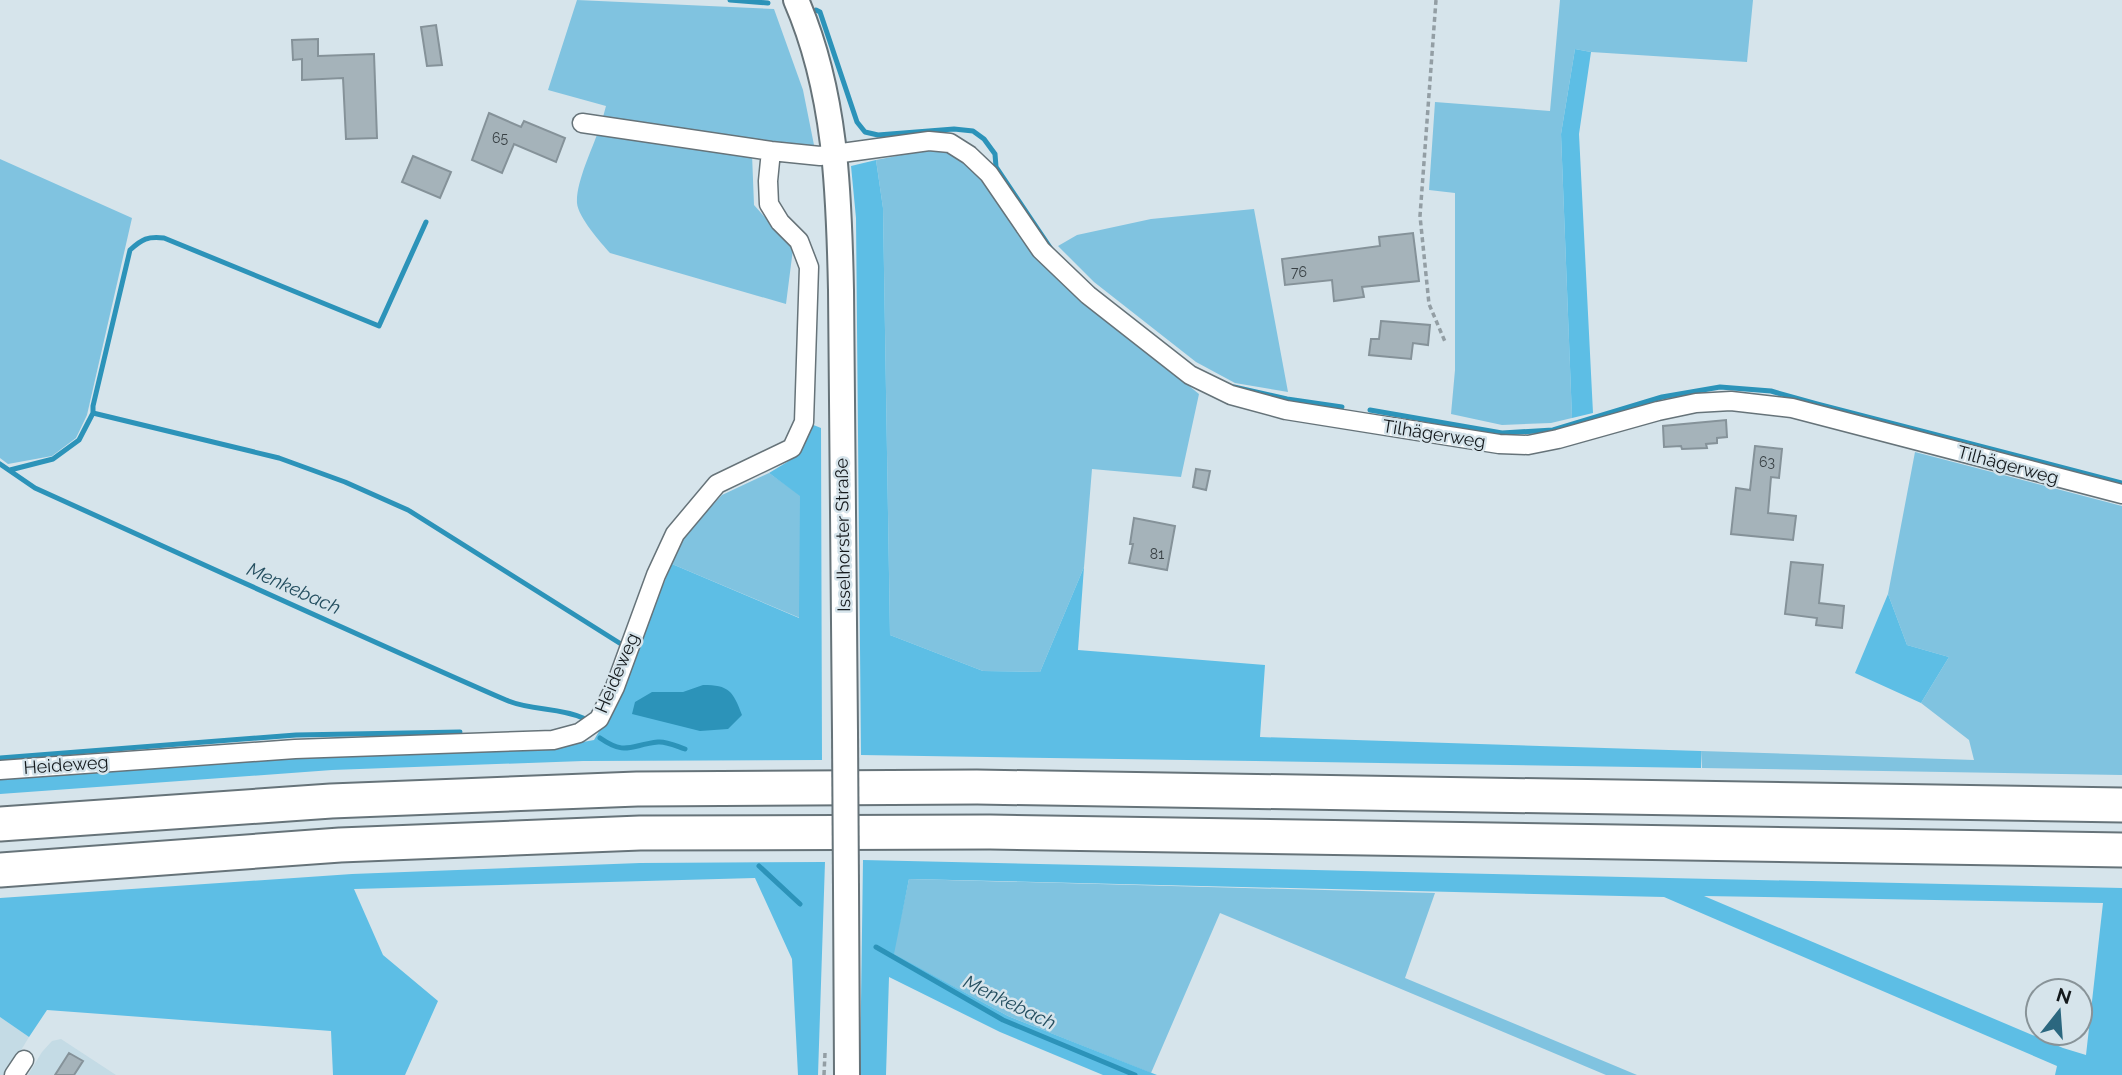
<svg xmlns="http://www.w3.org/2000/svg" width="2122" height="1075" viewBox="0 0 2122 1075" font-family="Raleway,sans-serif">
	<rect width="100%" height="100%" fill="#d6e4eb"/>
	<!-- built -->
	<path fill="#c4dbe5" d="M0 1017 29 1037 6 1075H0Z
		M61 1039 116 1075H28L42 1052 52 1041Z"/>
	<!-- green -->
	<path fill="#80c3e0" d="M577 0 774 9 803 90 814 145 796 150 603 117 606 106 548 90Z
		M1560 0H1753L1747 62 1591 52 1575 49 1561 134 1572 418 1551 423 1502 425 1451 414 1455 370V193L1429 190 1435 102 1550 111Z
		M599 129 752 154 754 205 793 249 786 304 610 253C601 243 578 217 577 203 576 182 592 150 599 129Z
		M927 150 947 151 967 160 1082 299 1199 394 1181 477 1092 469 1084 567 1040 672 983 671 890 635 883 208 876 160Z
		M0 159 132 218 87 415 76 438 52 456 8 464 0 458Z
		M1254 209 1288 392 1235 383 1196 362 1094 282 1058 246 1077 235 1151 219Z
		M1915 452 2122 506V775L1702 768 1701 751 1974 760 1969 740 1921 703 1949 657 1907 645 1888 594Z
		M769 473 800 495V618L672 564 683 537 722 495Z
		M909 879 1435 893 1405 978 1637 1075H1606L1220 913 1151 1073 1008 1016 893 954Z"/>
	<!-- forest -->
	<path fill="#5dbee5" fill-rule="evenodd" d="M1575 49 1591 52 1579 134 1593 413 1572 418 1561 134Z
		M876 160 883 208 890 635 983 671 1040 672 1084 567 1078 650 1265 665 1260 737 1701 751V768L861 755 856 218 851 166Z
		M811 424 821 428 822 760 583 761 332 770 0 794V778L293 755 550 748 594 740 605 721 672 564 799 618 800 496 769 473 797 456Z
		M1888 594 1907 645 1949 657 1921 703 1855 673Z
		M863 860 2122 888V1075H2055L2057 1066 1664 897 909 879 894 954 1008 1016 1157 1075H1103L1000 1032 889 977 886 1075H860ZM1704 896 2103 903 2086 1055 2063 1048Z
		M825 862 818 1075H798L792 959 755 878 354 889 383 955 438 1001 405 1075H333L331 1031 47 1010 29 1037 0 1017V898L352 874 640 863Z"/>
	<!-- water -->
	<path fill="#2c93b9" d="M703 685C729 685 733 691 742 715L728 729 700 731 632 714 635 702 652 692H683Z"/>
	<g fill="none" stroke-linecap="round" stroke-linejoin="round">
		<!-- stream -->
		<path stroke="#2c93b9" stroke-width="5" d="M730 0 768 3
			M816 10 820 12 857 122 865 132 878 135 954 129 973 131 984 139 995 154 996 167 1051 249
			M1234 387 1287 399 1342 407
			M1370 410 1502 433 1553 430 1662 397 1720 387 1771 391 1817 404 2122 483
			M93 413V406L130 250C142 239 148 236 164 238L379 326 426 222
			M0 464 35 488C192 559 348 631 506 700 531 711 559 707 583 718
			M10 470 53 459 79 440 93 413 279 458 345 482 408 510 621 644
			M600 738C626 756 630 745 658 742 666 741 676 746 685 749
			M0 758 296 735 460 732
			M759 866 800 904
			M876 947 1003 1020 1135 1075"/>
	</g>
	<!-- building -->
	<path fill="#a5b3ba" stroke="#859299" stroke-width="2" d="M436 25 442 65 427 66 421 27Z
		M318 39V56L374 54 377 138 346 139 343 78 302 80V59L293 60 292 40Z
		M489 113 521 127 524 121 565 138 556 162 514 144 502 173 472 160Z
		M413 156 451 172 440 198 402 182Z
		M1413 233 1419 281 1362 287 1364 297 1334 301 1332 280 1285 285 1282 259 1380 246 1379 237Z
		M1381 321 1430 325 1428 345 1413 343 1411 359 1369 355 1371 339H1379Z
		M1726 420 1727 437 1717 438V443L1706 444 1707 448 1682 449 1681 446 1664 447 1663 426Z
		M1755 446 1782 449 1779 478 1771 477 1768 513 1796 516 1793 540 1731 534 1736 488 1750 490Z
		M1196 469 1210 471 1206 490 1193 487Z
		M1134 518 1175 526 1167 570 1129 563 1133 544H1130Z
		M1791 562 1823 565 1819 603 1844 606 1842 628 1816 625 1817 618 1785 614Z
		M69 1053 83 1061 74 1075H55Z"/>
	<g fill="none" stroke-linecap="round" stroke-linejoin="round">
		<!-- street casing -->
		<g stroke="#667379" stroke-width="21">
			<path id="street" d="M582 123 771 151 820 156 929 141 950 143 969 155 989 174 1041 250 1088 295 1190 375 1231 395 1286 410 1499 444 1528 445 1558 439 1658 411 1696 403 1731 401 1792 408 2122 494
				M0 770 295 749 553 740 579 733 599 719 615 687 656 575 675 534 717 484 792 448 804 422 809 267 799 241 780 222 769 204 768 181 771 151
				M14 1075 24 1060"/>
		</g>
		<!-- secondary casing -->
		<g stroke="#667379" stroke-width="28">
			<path id="secondary" d="M796 0C836 92 839 191 841 290L845 733
				M846 888 847 1075"/>
		</g>
		<!-- highway casing -->
		<g stroke="#667379" stroke-width="37">
			<path id="highway" d="M0 824 331 801 637 789 977 787 2122 805
				M0 870 340 845 640 833 990 832 2122 850"/>
		</g>
		<!-- path -->
		<path stroke="#939ea4" stroke-width="3.5" stroke-dasharray="5 3.5" stroke-linecap="butt" d="M1436 0 1420 216 1429 304 1446 344
			M824 1075 825 1053"/>
		<!-- street -->
		<use href="#street" stroke="#fff" stroke-width="18"/>
		<!-- secondary -->
		<use href="#secondary" stroke="#fff" stroke-width="24"/>
		<!-- highway -->
		<use href="#highway" stroke="#fff" stroke-width="33"/>
		<!-- secondary-bridge casing -->
		<g stroke="#667379" stroke-width="28" stroke-linecap="butt">
			<path id="secondary-bridge" d="M845 733 846 888"/>
		</g>
		<!-- secondary-bridge -->
		<use href="#secondary-bridge" stroke="#fff" stroke-width="24"/>
	</g>
	<g text-anchor="middle" stroke-width="5" stroke-linejoin="round" paint-order="stroke">
		<!-- number labels -->
		<g font-size="14" fill="#384044">
			<text x="500" y="143">65</text>
			<text x="1299" y="277">76</text>
			<text x="1767" y="467">63</text>
			<text x="1157" y="559">81</text>
		</g>
		<!-- street labels -->
		<g font-size="18" fill="#14191c" stroke="#d6e4eb">
			<text transform="translate(1434 434) rotate(9)" y="6">Tilhägerweg</text>
			<text transform="translate(2008 465) rotate(15)" y="6">Tilhägerweg</text>
			<text transform="translate(843 535) rotate(-91)" y="6">Isselhorster Straße</text>
			<text transform="translate(617 673) rotate(-67)" y="6">Heideweg</text>
			<text transform="translate(66 765) rotate(-4)" y="6">Heideweg</text>
		</g>
		<!-- water labels -->
		<g font-size="19" font-style="italic" fill="#254f60" stroke="#d6e4eb">
			<text transform="translate(294 588) rotate(24)" y="7">Menkebach</text>
			<text transform="translate(1010 1002) rotate(26)" y="7">Menkebach</text>
		</g>
	</g>
	<!-- north arrow -->
	<g transform="translate(2059 1012) rotate(17)"><circle r="33" fill="#d6e4eb" stroke="#889398" stroke-width="2"/>
	<path d="M0-5L12 26L0 18L-12 26Z" fill="#2b677f"/>
	<text y="-10" font-size="19" font-weight="bold" text-anchor="middle" fill="#14191c">N</text>
	</g>
</svg>
